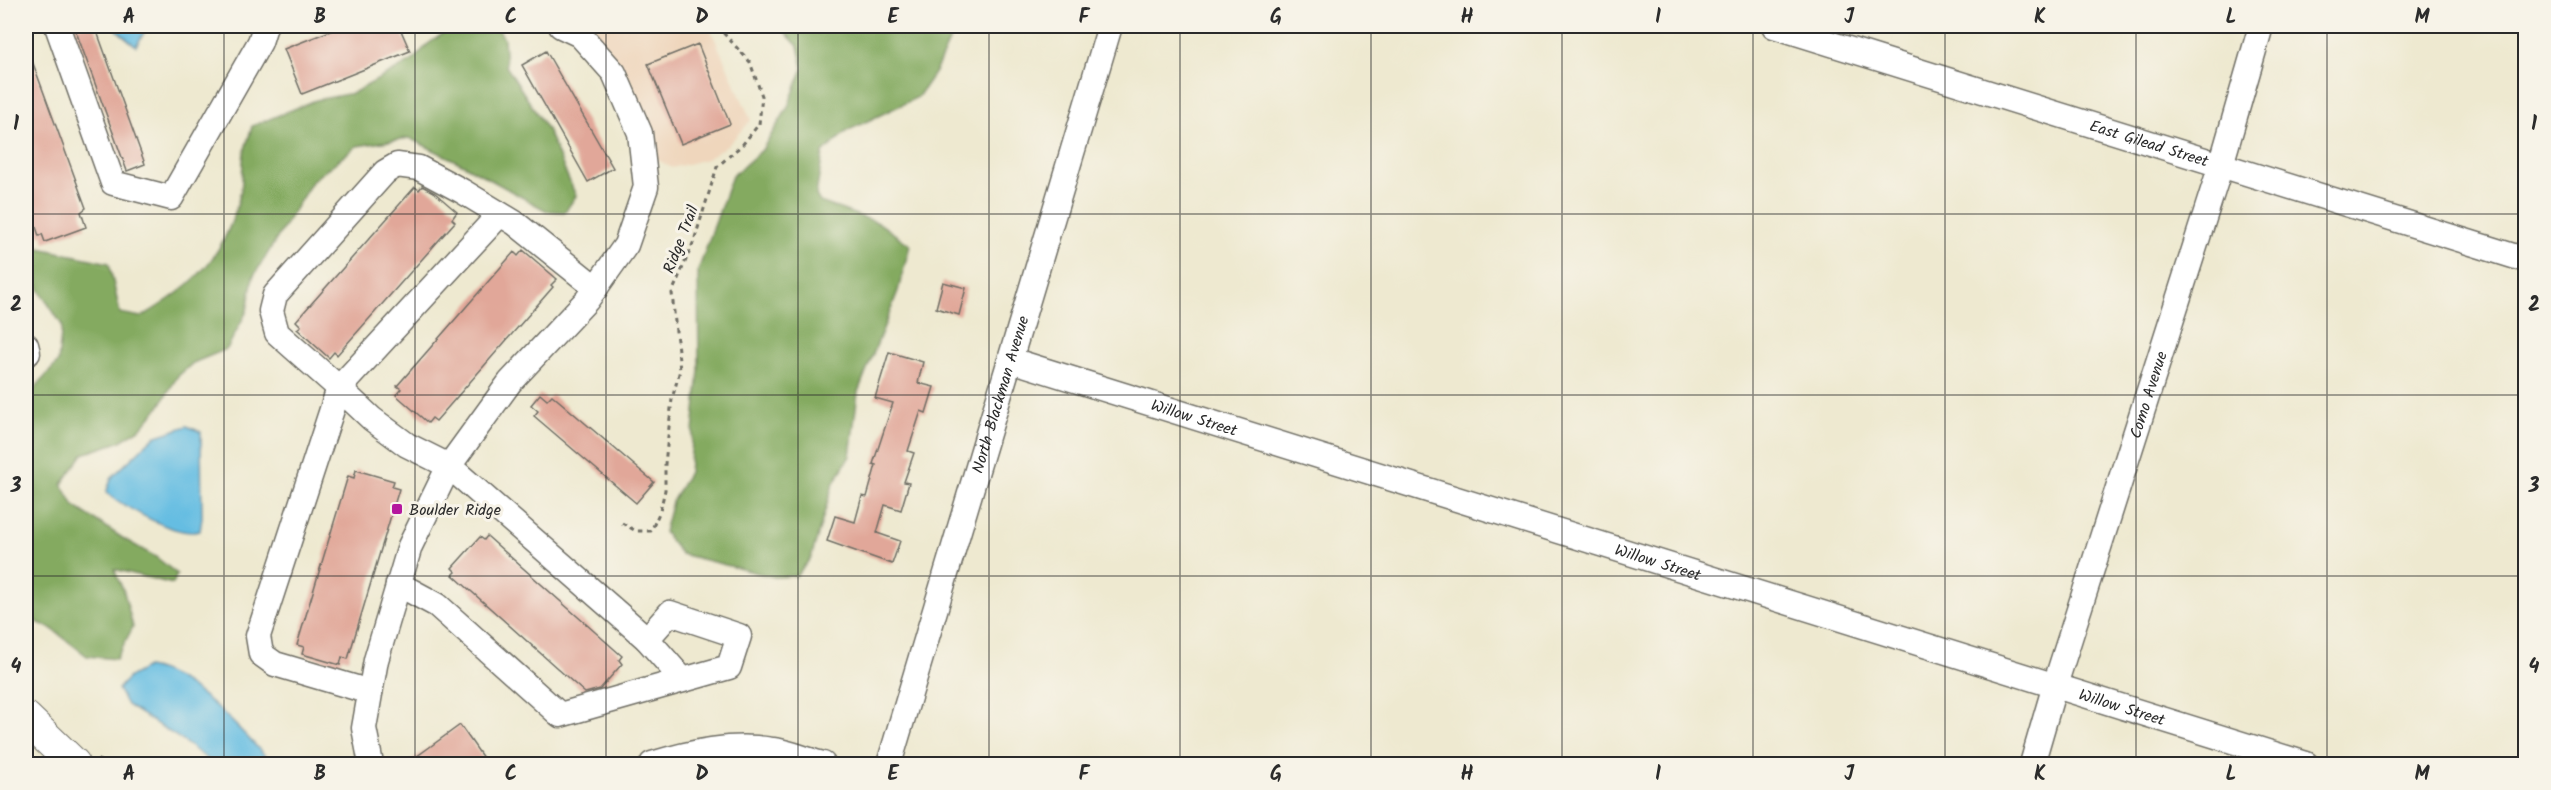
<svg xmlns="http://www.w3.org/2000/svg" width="2551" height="790" viewBox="0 0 2551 790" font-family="Kalam,sans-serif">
	<rect width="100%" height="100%" fill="#f7f3e8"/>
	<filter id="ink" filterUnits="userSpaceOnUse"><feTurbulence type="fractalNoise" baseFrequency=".0167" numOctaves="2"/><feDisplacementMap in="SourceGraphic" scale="12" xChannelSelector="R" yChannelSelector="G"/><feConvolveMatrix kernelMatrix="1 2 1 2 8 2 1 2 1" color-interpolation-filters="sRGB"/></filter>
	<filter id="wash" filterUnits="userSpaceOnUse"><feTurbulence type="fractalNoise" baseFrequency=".008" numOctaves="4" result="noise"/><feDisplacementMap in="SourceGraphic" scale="24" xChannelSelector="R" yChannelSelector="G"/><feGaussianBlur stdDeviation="1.35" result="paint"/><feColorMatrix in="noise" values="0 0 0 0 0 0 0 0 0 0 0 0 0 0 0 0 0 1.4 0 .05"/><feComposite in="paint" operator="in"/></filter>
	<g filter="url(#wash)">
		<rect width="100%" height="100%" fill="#eee9d0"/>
		<!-- built -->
		<path fill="#efd6bc" d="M591 26H709L751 120 729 144 707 159 672 168 653 157 645 121 631 82Z"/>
		<!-- forest -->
		<path fill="#84aa60" stroke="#586a46" stroke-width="1.5" d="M462 26H497L504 39 506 66 547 129 576 196 565 212 547 211 462 164 409 138 357 146 313 180 253 277 247 311 227 349 193 363 177 377 159 407 140 429 119 442 83 454 62 484 74 506 124 539 156 557 177 574 173 584 114 569 124 592 133 627 116 659 87 656 52 629 26 617V398L58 362 62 325 39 290 33 259 34 247 109 263 120 313 141 317C196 285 227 255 241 190 243 178 242 165 244 153 246 144 250 135 252 126L316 100 353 93 412 61 428 44 451 28Z
			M779 26H956L935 72 918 97 847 131 823 153 816 195 820 202 879 223 910 245 898 291 858 392 850 456 833 484 811 558 796 576 774 577 681 554 664 532 672 502 689 472 699 371 698 271 732 176 762 150 787 109 803 68 798 46Z"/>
		<!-- water -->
		<path fill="#65bde2" stroke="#487486" stroke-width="1.5" d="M115 26H148L136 46 118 31Z
			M187 426 201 432 202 518 200 531C176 538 126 507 106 493L112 477 154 437Z
			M147 667C193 675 240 729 271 762L270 764H214L179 738 127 705 118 689 129 677Z"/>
		<g id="blocks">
			<!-- building -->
			<path fill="#e1a799" d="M74 26H95L145 164 127 171Z
				M343 26H399L410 51 302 94 284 49Z
				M698 44 730 124 681 144 648 64Z
				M27 47 86 208 81 212 86 227 45 242 42 234 39 236 36 227 31 228 26 213Z
				M546 51 613 168 588 182 522 65Z
				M422 186 435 193 457 212 452 219 455 222 337 355 334 352 329 358 297 329 301 326 296 321 415 187 419 190Z
				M523 250 557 279 551 285 553 287 436 421 432 418 428 423 396 395 401 389 397 386 514 252 518 256Z
				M943 282 966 288 959 315 936 308Z
				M889 352 923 362 918 383 934 387 926 413 921 411 908 451 914 453 904 482 909 483 901 510 885 505 877 533 900 541 892 564 827 541 835 516 855 522 862 496 867 497 876 465 873 464 893 403 875 398Z
				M540 394 547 400 552 395 654 482 636 503 534 416 538 411 531 405Z
				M356 470 394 481 392 487 399 489 348 659 342 657 340 665 302 654 304 647 297 645 348 476 354 478Z
				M487 536 622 656 619 660 622 664 600 689 585 693 453 575 456 572 452 568 480 537 484 540Z
				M460 725 488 765H405Z"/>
		</g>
	</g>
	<g filter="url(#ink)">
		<use href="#blocks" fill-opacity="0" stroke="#6f6e65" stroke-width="1.5"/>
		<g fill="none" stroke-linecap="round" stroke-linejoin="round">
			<!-- minor casing -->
			<g stroke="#6f6e65" stroke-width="27">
				<g id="minor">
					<path d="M57 26 113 183 171 198 260 42 265 26"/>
					<path id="s1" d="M1774 26 2526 260"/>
					<path d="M500 214 339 388 277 333 271 311 275 295 385 172 397 165 419 168 462 191 515 223 596 288"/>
					<path d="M26 345 28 353 26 354"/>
					<path id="s2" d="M1011 360 2306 764"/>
					<path d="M398 584 437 605 560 715 729 667 739 636 670 613 647 639 683 680"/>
					<path d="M370 692 275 664 261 654 258 636 339 388 372 419 407 445 449 466 647 639"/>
					<path d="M371 764 364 728 376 660 410 546 449 466 510 382 587 300 626 245 646 187 640 133 614 73 580 35 561 26"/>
					<path d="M652 764C691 752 732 743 773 750 790 752 807 760 823 764"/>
					<path id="s3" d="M889 764 1110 26"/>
					<path id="s4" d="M2032 764 2055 685 2221 165 2261 26"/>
				</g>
			</g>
			<!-- major casing -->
			<g stroke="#6f6e65" stroke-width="34">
				<path id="major" d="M26 718 74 764"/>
			</g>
			<!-- path -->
			<path stroke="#6f6e65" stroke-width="3" stroke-dasharray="4.5 4.5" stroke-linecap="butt" d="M622 523 636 531H651L660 511 665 490V464L672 399 680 370 672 293 694 241 717 167 743 144 759 124 762 96 750 62 717 26
				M98 759 103 764"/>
			<!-- minor -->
			<use href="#minor" stroke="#fff" stroke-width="24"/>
			<!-- major -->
			<use href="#major" stroke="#fff" stroke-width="32"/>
		</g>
	</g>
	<!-- grid -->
	<path fill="none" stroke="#2b2b2b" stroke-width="1.5" stroke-opacity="0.55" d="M224 26V764M415 26V764M606 26V764M798 26V764M989 26V764M1180 26V764M1371 26V764M1562 26V764M1753 26V764M1945 26V764M2136 26V764M2327 26V764M26 214H2526M26 395H2526M26 576H2526"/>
	<!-- markers -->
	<rect fill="#b5179e" stroke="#f7f3e8" stroke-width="2" x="391" y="503" width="12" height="12" rx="3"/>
	<g text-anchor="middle" stroke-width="6" stroke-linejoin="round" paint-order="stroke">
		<!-- street labels -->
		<g font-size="16" fill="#2b2b2b" stroke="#f7f3e8">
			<text dy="6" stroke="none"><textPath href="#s1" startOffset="393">East Gilead Street</textPath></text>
			<text transform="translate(680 239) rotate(-69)" y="6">Ridge Trail</text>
			<text dy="6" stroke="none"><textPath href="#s3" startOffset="386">North Blackman Avenue</textPath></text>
			<text dy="6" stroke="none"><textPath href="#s4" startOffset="387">Como Avenue</textPath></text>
			<text dy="6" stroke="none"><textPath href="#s2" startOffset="192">Willow Street</textPath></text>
			<text dy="6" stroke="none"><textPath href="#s2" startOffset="678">Willow Street</textPath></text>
			<text dy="6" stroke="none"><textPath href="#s2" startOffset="1164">Willow Street</textPath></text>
		</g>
		<!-- poi labels -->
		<g font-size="16" fill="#2b2b2b" stroke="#f7f3e8" text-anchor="start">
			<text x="409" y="515">Boulder Ridge</text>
		</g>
	</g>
	<!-- margin -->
	<rect width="2551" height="790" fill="none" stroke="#f7f3e8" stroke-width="66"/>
	<rect x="33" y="33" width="2485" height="724" fill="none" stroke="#2b2b2b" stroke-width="2"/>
	<g font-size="20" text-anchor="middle" font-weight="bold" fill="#2b2b2b">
		<text x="129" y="23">A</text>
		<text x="320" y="23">B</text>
		<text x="511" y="23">C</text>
		<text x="702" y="23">D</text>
		<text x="893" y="23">E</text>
		<text x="1084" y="23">F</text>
		<text x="1276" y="23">G</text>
		<text x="1467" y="23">H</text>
		<text x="1658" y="23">I</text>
		<text x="1849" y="23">J</text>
		<text x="2040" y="23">K</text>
		<text x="2231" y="23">L</text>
		<text x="2422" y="23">M</text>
		<text x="16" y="130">1</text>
		<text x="2534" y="130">1</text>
		<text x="16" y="311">2</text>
		<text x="2534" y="311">2</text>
		<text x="16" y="492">3</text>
		<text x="2534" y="492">3</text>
		<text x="16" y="673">4</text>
		<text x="2534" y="673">4</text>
		<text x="129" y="780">A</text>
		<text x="320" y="780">B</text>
		<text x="511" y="780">C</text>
		<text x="702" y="780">D</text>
		<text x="893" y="780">E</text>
		<text x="1084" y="780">F</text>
		<text x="1276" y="780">G</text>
		<text x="1467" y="780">H</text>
		<text x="1658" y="780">I</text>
		<text x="1849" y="780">J</text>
		<text x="2040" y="780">K</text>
		<text x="2231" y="780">L</text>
		<text x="2422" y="780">M</text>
	</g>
</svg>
